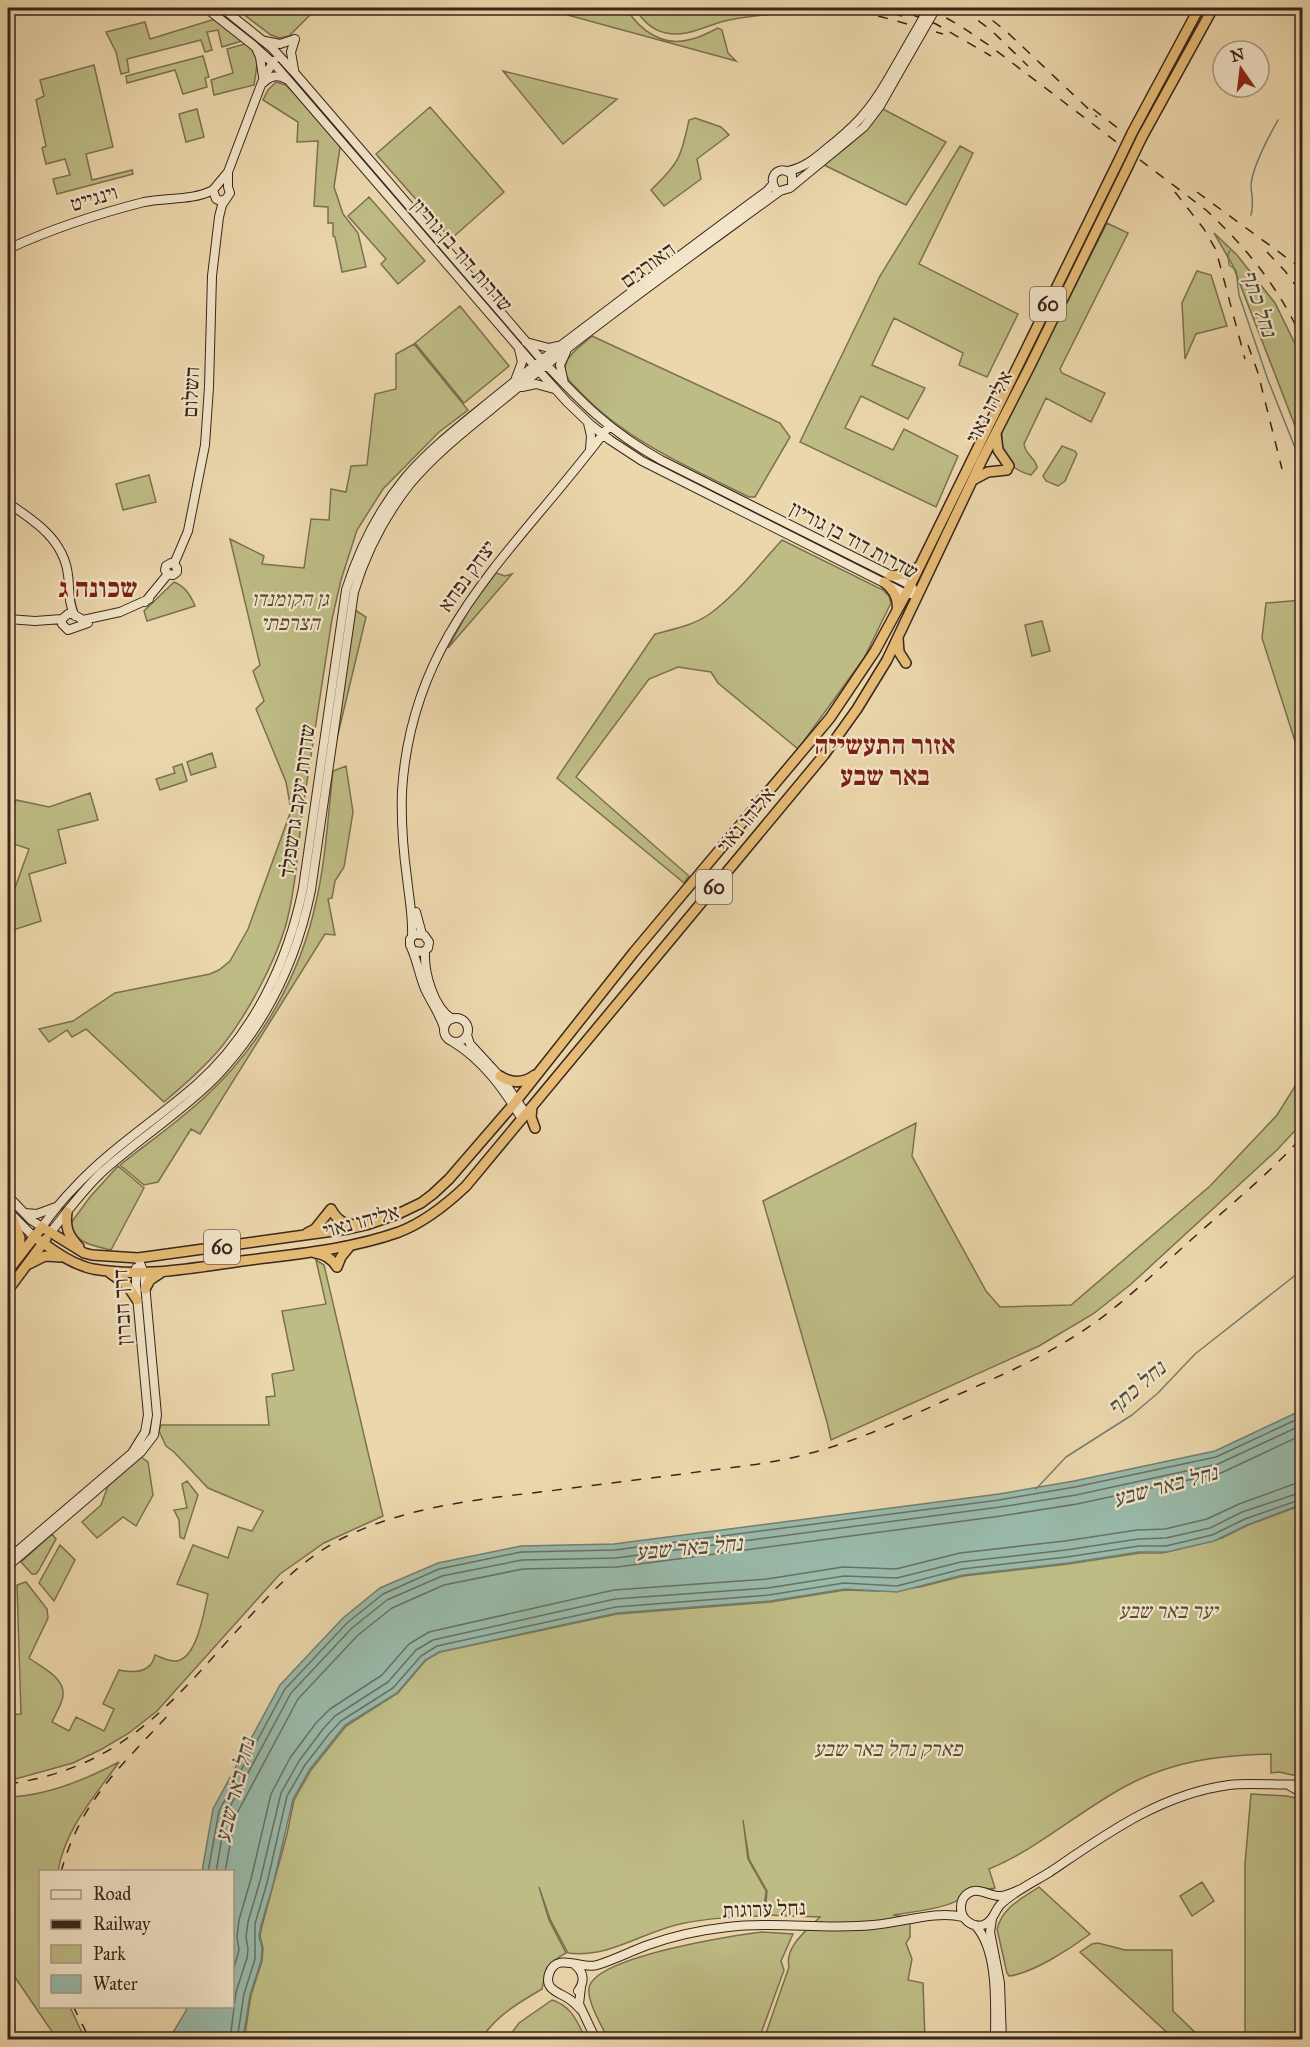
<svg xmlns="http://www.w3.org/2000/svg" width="1310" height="2047" viewBox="0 0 1310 2047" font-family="'IM FELL Great Primer','Frank Ruhl Libre',serif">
	<rect width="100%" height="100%" fill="#ecd7ac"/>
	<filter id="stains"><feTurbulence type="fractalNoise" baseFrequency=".00333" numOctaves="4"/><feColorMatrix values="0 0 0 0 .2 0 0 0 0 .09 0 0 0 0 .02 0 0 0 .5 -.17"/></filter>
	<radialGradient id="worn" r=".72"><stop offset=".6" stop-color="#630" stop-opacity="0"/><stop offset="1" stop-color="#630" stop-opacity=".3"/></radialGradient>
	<!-- green -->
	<path fill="#bebc85" stroke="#7c7051" stroke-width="1.5" d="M235 8H317L289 36 279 38 271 35Z
		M542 8H626C640 31 664 48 692 39 701 37 710 32 718 28L722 30 728 53 736 61Z
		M634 8C680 7 725 9 771 10 790 11 808 9 827 11 794 12 761 14 729 20 708 24 688 38 666 33 651 30 643 20 634 8Z
		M218 18 245 40 222 47 218 30 207 32 212 50 205 52 201 40 127 59 129 72 121 74 116 52 106 32 145 22 150 39Z
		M248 43 258 58 254 85 214 95 211 80 233 73 227 49Z
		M203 56 209 77 205 78 207 87 183 94 175 70 127 83 126 76Z
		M94 65 113 147 86 154 92 180 132 170 133 174 57 194 53 179 70 175 65 159 46 164 42 148 46 146 36 100 44 96 40 80Z
		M503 71 617 99 563 144Z
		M276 82 286 85 341 141 334 187 343 214 358 233 366 267 342 272 335 237 333 236V223H328V207L314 206 318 141 297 142 298 122 263 100 268 90Z
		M430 107 504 192 451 239 376 154Z
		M881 108 946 142 906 205 824 165C844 149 869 132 881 108Z
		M197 109 204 137 186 142 179 114Z
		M695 118 721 127 729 135 697 159 701 179 664 206 651 190C679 163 681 158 689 120Z
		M960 146 973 153 919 264 1018 314 987 377 959 365 963 353 894 318 872 365 925 388 908 419 861 396 845 428 893 450 904 429 958 456 936 507 800 442 880 276Z
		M369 197 425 261 398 284 381 264 386 259 348 216Z
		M1107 223 1128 233 1060 369 1062 373 1105 393 1091 422 1046 398 1024 444C1025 455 1037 459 1037 468L1031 475C1007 469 1001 454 1002 431Z
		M1214 233 1237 255 1275 303 1300 354 1302 361V444L1233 266Z
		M1197 271 1211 275 1227 326 1196 334 1185 359 1182 303Z
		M460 306 509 366 464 403 415 343Z
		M592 336 780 423 790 437 755 497H749C690 468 627 441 581 393 575 386 566 380 565 371 564 356 582 345 592 336Z
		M414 344 468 410 439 432 383 489 357 530 341 580 332 619 304 801 290 804 286 782 256 709 264 701 253 671 260 665 230 539 264 556 262 564 304 568 311 519 329 520 331 489 346 492 351 466 367 465 375 394 396 389V354Z
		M1062 446 1075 451 1077 454 1065 481 1058 486 1046 481 1043 476Z
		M149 475 156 502 123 510 116 484Z
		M782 540 883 590 889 596 891 603 864 658 798 749 718 683 711 672 678 667 649 679 576 777 689 876 684 883 557 778 655 634C674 629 695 625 711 613 738 593 760 564 782 540Z
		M496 573 505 576 512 574 448 648 470 608Z
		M174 582C185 586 191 596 195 606L147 621 144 611Z
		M1302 600V763L1262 638 1266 603Z
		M355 610 366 617 334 751Z
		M1042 621 1050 651 1032 656 1025 625Z
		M212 753 216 767 191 775 187 762Z
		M182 764 187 781 160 790 156 779 175 773 173 767Z
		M346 766 353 812 344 867 335 881 332 898 328 899 335 935 325 934 200 1134 191 1129 158 1182 144 1185 120 1165C149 1142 181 1120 208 1094 262 1044 301 973 316 902 326 859 328 814 333 771Z
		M90 793 98 820 58 830 66 863 29 874 41 921 13 930 8 939V907L29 849 8 842V827L16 800 49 807Z
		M303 806C298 845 296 890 285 928 273 966 248 1013 223 1045 206 1066 185 1084 164 1102L86 1029 72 1037 67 1030 49 1042 39 1029 73 1021 115 993 210 974 219 970 230 961 248 929 292 808Z
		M1302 1075V1123L1277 1150 1130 1285 1093 1314 1039 1346 831 1440 827 1422 763 1201 916 1123 912 1156 986 1291 1000 1307 1071 1305 1210 1186 1277 1115Z
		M118 1166 144 1188 111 1250C95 1246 72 1243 71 1223L90 1197Z
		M316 1260 324 1265 383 1516 324 1543 280 1574 157 1711 129 1733 102 1749 73 1763 8 1781V1715L21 1714 17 1585 26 1582 47 1609 48 1618 29 1658C42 1668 69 1679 62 1700 60 1707 55 1715 52 1722L69 1731 76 1717 104 1731 114 1709 103 1704 119 1670C133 1673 151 1673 155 1655 161 1657 168 1661 174 1661 197 1662 204 1611 208 1594L177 1584 193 1545 228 1558 238 1527 252 1531 263 1511 208 1488 174 1452 166 1446 159 1431 161 1425H269L266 1397 275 1396 272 1374 294 1370 282 1311 326 1304Z
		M141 1457 148 1462 153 1495 136 1526 123 1517 97 1538 82 1522 101 1505 108 1486Z
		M187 1481 198 1495 184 1539 180 1537 179 1520 174 1510 187 1508 182 1484Z
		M1302 1505V1777L1279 1772 1271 1773V1754C1220 1755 1172 1761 1126 1786 1079 1811 1038 1849 989 1869L995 1888C988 1891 984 1886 977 1888 969 1890 963 1896 958 1900 947 1908 907 1913 893 1915L910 1918V1937L906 1943 912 1959 908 1980 923 1983 925 2039H764L789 1967C784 1947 807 1930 820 1917L765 1915 767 1891 749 1859 743 1820 748 1859 766 1891 763 1916C735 1917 707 1918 680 1924 640 1933 610 1958 568 1953L550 1919 539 1887 549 1920 566 1953C550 1961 545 1972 542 1989 518 2003 496 2016 481 2039L244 2040 251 1995 262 1961 263 1948 260 1936 262 1926 287 1834 294 1800 311 1770 346 1726 398 1693 426 1660 440 1652 617 1614 770 1602 845 1590 876 1591 920 1587 963 1576 1068 1564 1140 1553H1162L1222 1538 1248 1525Z
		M52 1534 56 1539 39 1570 36 1574H32L21 1562Z
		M60 1545 75 1560 54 1601 39 1583Z
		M119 1762C95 1796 65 1829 58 1871L40 1872V2006L70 2007 85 2039H57L8 1967V1797C47 1796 85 1780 119 1762Z
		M1251 1794 1286 1796 1302 1799V2039H1245V1864Z
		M1202 1882 1214 1901 1192 1916 1180 1896Z
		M1039 1887 1090 1934C1070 1949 1033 1973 1009 1976L1007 1973 997 1929C1003 1907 1021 1899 1039 1887Z
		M762 1932 793 1934 781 1961 784 1970 759 2039H608C602 2026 587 2002 589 1988 594 1957 734 1935 762 1932Z
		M1098 1943 1125 1950H1172L1173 2011 1202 2039H1174L1080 1952 1092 1944Z
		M552 2000C572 2006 577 2022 586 2039H507L519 2023Z"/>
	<!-- water -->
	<path fill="#99baaa" stroke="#737e72" stroke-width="1.5" d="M1302 1410V1504L1247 1525 1214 1541 1167 1552H1139L1068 1563 963 1575 897 1592 845 1589 770 1601 617 1613 439 1652 425 1660 397 1693 345 1725 310 1769 293 1799 273 1885 261 1925 259 1936 262 1948 261 1961 250 1995 243 2039H169L186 2011 187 2007 232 2006V1872L202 1871 213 1809 280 1685 343 1618 380 1588 438 1563 521 1546 614 1544 999 1494 1074 1481 1215 1451Z"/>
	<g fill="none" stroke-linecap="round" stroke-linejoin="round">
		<!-- shore -->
		<path stroke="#697064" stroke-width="1.5" d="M208 1872 219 1811 285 1689 347 1623 383 1594 439 1569 521 1552 615 1550 999 1500 1075 1487 1216 1457 1302 1417
			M216 1872 226 1814 291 1693 352 1628 387 1600 442 1576 522 1560 616 1558 1000 1507 1076 1495 1218 1464 1302 1425
			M225 1872 235 1817 298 1699 358 1635 392 1608 444 1585 523 1569 617 1567 1001 1516 1077 1504 1221 1473 1302 1435
			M232 1975 239 1950 237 1937 239 1920 251 1879 271 1794 290 1758 316 1723 330 1709 382 1675 409 1644 429 1632 614 1590 767 1579 843 1567 896 1569 960 1553 1065 1541 1137 1530 1165 1529 1207 1519 1239 1504 1294 1484 1302 1483
			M230 2040 236 1992 247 1958 248 1949 246 1937 248 1922 260 1881 281 1793 299 1761 323 1729 335 1716 388 1682 416 1650 433 1640 615 1599 768 1588 844 1576 897 1578 961 1562 1066 1550 1138 1539 1166 1538 1210 1528 1242 1512 1302 1492
			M237 2040 244 1994 255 1959V1924L267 1883 287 1796 305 1765 329 1734 341 1721 393 1688 421 1656 437 1646 616 1607 769 1595 844 1583 897 1586 962 1569 1067 1557 1139 1546H1166L1212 1535 1245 1519 1302 1499"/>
		<!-- stream -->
		<path stroke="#737e72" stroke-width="1.5" d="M1296 86 1302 78
			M1251 215C1254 203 1252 199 1251 187 1251 169 1269 136 1278 120
			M1230 251 1228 254 1229 265 1236 270 1239 295 1268 380 1302 465
			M1036 1489 1066 1457 1132 1415 1158 1393 1195 1354 1302 1270"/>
		<!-- secondary casing -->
		<g stroke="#39251d" stroke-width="10">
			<path id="secondary" d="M206 8 253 45 276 66 539 371 567 402 591 425 610 440 642 461 906 594H918
				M222 8 272 48 294 72 541 359C581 402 609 431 661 460L910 585 913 589
				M265 41 280 44 295 39
				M256 48 260 57 263 77
				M294 70 291 52 295 39
				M263 83C270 76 277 74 286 79
				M788 171C803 168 813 160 825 150 854 127 868 113 887 81
				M775 188C767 174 782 164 792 175V185
				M226 199 221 201 216 199 213 190 228 172 264 77 274 61
				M8 249C51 229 97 214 144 202 167 197 192 201 213 190
				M526 342 549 348 558 346
				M516 378 522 362 519 349
				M564 383 560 365 566 352
				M522 387 536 384 554 389
				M588 423 591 436 590 449
				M8 503C35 521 64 540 68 575 70 589 68 604 75 616
				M174 564 188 531 205 445 209 387 212 276 219 217 222 205 230 193 228 187V172
				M168 574 173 575 177 572V568L174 564
				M168 574 165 570 166 566 171 563 174 564
				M145 602 168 574
				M8 619 35 621 62 619 68 614H73L83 620 120 612 149 599
				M62 619V624L68 630 88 623
				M416 912 422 934
				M412 936C413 917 409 897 407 878 403 849 401 820 402 791 412 629 517 550 606 430
				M414 951 423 952 428 948 429 942 424 935 415 934 410 939V945C417 959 419 975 425 989 431 1002 440 1014 444 1028
				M425 951C424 972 433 1007 452 1019
				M444 1030a12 12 0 1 1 24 0a12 12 0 1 1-24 0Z
				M467 1035 470 1044 503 1080 526 1114
				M453 1042C483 1060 504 1090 522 1119
				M8 1196 31 1220 42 1227C52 1213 62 1200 74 1188 110 1149 156 1120 196 1085 253 1035 288 962 303 888L346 590C359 549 377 512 405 478 426 453 452 432 478 411 505 389 532 367 560 346 629 294 697 242 767 191L773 184
				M8 1211 33 1236
				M25 1213 37 1214 56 1207
				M50 1233C67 1212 82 1191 101 1173 138 1139 182 1112 217 1076 266 1024 297 959 311 890L354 592C366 552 384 517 410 484 440 448 479 420 515 390 601 320 691 256 780 191L790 188 864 127 880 106 893 83
				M8 1559 132 1453 145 1432 148 1415 136 1285V1268
				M8 1566 141 1452 154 1435 157 1415 144 1273 138 1258
				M1290 1786 1302 1793
				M1021 1889C1014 1892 1007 1896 1000 1896 987 1896 976 1884 965 1896 962 1899 961 1904 961 1908 961 1919 972 1928 983 1925 993 1922 994 1912 1000 1905 1014 1891 1034 1882 1050 1872 1106 1834 1161 1794 1229 1785 1254 1782 1278 1786 1302 1784
				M992 1919 990 1932 1000 1983 1002 2040
				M975 1925C999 1951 995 2006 995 2040
				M575 1965C584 1972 585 1982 578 1991
				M581 1987 579 2004 596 2040
				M582 2011C578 2007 574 2002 569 1999 559 1992 544 1990 549 1974 556 1951 582 1970 597 1965 614 1960 631 1951 648 1945 673 1936 701 1930 728 1927 776 1921 825 1930 873 1925 902 1923 935 1910 963 1917"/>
		</g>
		<!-- highway casing -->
		<g stroke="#39251d" stroke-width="12">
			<path id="highway" d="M1132 133 1199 8
				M1142 137 1213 8
				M996 434 998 450 1009 466
				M973 480 988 472 1007 470
				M891 576 905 574 920 566
				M884 582C893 589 899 598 897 610
				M898 638 899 652 906 663
				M500 1076C512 1084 524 1083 535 1075
				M532 1107 531 1117 535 1128
				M67 1212C65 1228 68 1235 79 1247
				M11 1215 20 1238 19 1252
				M307 1233 315 1229 331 1209C337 1220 343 1224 356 1225
				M33 1236C52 1249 70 1264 93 1269 143 1278 193 1268 242 1261 295 1254 348 1250 399 1232 425 1222 446 1205 466 1186L824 755 857 709 887 660 982 460 1030 366 1129 164
				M315 1253C325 1254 332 1259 337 1267
				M29 1264 45 1256 61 1257
				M337 1267 341 1257 350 1246
				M8 1271 42 1227 84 1253 92 1255 138 1258 348 1229 366 1225 398 1214 421 1203 433 1194 449 1179 513 1105 634 952 830 718 875 651 906 594 1120 158
				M110 1273 127 1285 137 1300
				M145 1289 150 1280 162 1272
				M8 1290 46 1239"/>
		</g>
		<!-- secondary -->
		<use href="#secondary" stroke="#f3e5c9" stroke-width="8"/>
		<!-- highway -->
		<use href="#highway" stroke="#e6bc76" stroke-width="9"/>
		<!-- rail -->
		<path stroke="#39251d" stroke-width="1.5" stroke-dasharray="10 10" stroke-linecap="butt" d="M749 8H773
			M814 8 847 10
			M839 8 882 17 943 34
			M874 8 902 16
			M895 8 936 24 991 56
			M929 8 962 27 990 46 1206 210C1246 247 1280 289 1302 339
			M977 8 1007 32 1097 117
			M962 9 991 30 1028 66
			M1093 109 1119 129
			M1175 192 1204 229 1216 250 1245 359
			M1197 192 1302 269
			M1267 252 1285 271 1302 294
			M1248 345 1258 373 1282 469
			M8 1784C129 1767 176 1696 253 1613 280 1583 308 1555 345 1537 408 1506 481 1499 549 1491 617 1482 684 1474 751 1465 820 1456 872 1434 935 1405 981 1384 1028 1365 1070 1339 1115 1312 1153 1274 1192 1239 1229 1206 1269 1174 1302 1137
			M61 1872C81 1799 122 1766 170 1713
			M73 2006 90 2040"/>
		<!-- secondary-bridge casing -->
		<g stroke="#39251d" stroke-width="10" stroke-linecap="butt">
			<path id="secondary-bridge" d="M887 81 929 8
				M893 83 936 8"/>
		</g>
		<!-- highway-bridge casing -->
		<g stroke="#39251d" stroke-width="12" stroke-linecap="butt">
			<path id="highway-bridge" d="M1120 158 1132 133
				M1129 164 1142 137"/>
		</g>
		<!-- secondary-bridge -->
		<use href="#secondary-bridge" stroke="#f3e5c9" stroke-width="8"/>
		<!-- highway-bridge -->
		<use href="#highway-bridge" stroke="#e6bc76" stroke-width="9"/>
	</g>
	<g text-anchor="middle" stroke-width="4.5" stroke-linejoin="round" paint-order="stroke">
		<!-- shield labels -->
		<g fill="#f3e5c9" stroke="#715f51" stroke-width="1.5">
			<rect x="1030" y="287" width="36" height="34" rx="4.5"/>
			<rect x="696" y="870" width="36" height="34" rx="4.5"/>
			<rect x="204" y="1230" width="36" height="34" rx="4.5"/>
		</g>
		<g font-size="20" font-weight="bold" fill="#39251d">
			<text x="1048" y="311">60</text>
			<text x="714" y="894">60</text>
			<text x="222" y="1254">60</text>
		</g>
		<!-- street labels -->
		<g font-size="21" fill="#39251d" stroke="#f3e5c9">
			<text transform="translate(94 198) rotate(-16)" y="7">וינגייט</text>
			<text transform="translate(462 255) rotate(49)" y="7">שדרות דוד בן גוריון</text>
			<text transform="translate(648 265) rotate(-36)" y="7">האורגים</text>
			<text transform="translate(191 392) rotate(-87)" y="7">השלום</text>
			<text transform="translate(989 407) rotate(-63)" y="7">אליהו נאוי</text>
			<text transform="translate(854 540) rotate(28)" y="7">שדרות דוד בן גוריון</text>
			<text transform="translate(467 576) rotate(-54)" y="7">יצחק נפחא</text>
			<text transform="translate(297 801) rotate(-82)" y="7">שדרות יעקב גרשפלד</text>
			<text transform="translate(746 820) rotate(-50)" y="7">אליהו נאוי</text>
			<text transform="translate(361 1221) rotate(-15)" y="7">אליהו נאוי</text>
			<text transform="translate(122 1307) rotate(-93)" y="7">דרך חברון</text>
			<text transform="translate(764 1909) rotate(-2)" y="7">נחל ערוגות</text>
		</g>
		<!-- park labels -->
		<g font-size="21" font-style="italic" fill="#5a4b37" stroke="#f3e5c9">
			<text x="290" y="606">גן הקומנדו<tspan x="290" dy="24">הצרפתי</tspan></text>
			<text x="1168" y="1618">יער באר שבע</text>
			<text x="888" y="1756">פארק נחל באר שבע</text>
		</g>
		<!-- water labels -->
		<g font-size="22" font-style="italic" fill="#514a40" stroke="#f3e5c9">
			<text transform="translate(1260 303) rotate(72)" y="8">נחל כתף</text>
			<text transform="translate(1136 1387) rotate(-41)" y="8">נחל כתף</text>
			<text transform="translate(1165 1485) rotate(-15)" y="8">נחל באר שבע</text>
			<text transform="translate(689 1547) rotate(-5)" y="8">נחל באר שבע</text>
			<text transform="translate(234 1790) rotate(-76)" y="8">נחל באר שבע</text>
		</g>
		<!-- district labels -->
		<g font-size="27" font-weight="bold" fill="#7a1f14" stroke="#f3e5c9">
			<text x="98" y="597">שכונה ג</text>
			<text x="885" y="754">אזור התעשייה<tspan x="885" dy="31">באר שבע</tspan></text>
		</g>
	</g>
	<!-- margin -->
	<rect width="1310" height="2047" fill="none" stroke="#ecd7ac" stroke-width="30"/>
	<rect x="9" y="9" width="1292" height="2029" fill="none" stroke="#39251d" stroke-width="3"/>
	<rect x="15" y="15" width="1280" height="2017" fill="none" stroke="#39251d" stroke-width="1.5"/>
	<!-- legend -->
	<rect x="39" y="1870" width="195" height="138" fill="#f3e5c9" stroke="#a99884" stroke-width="1.5"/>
	<rect x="51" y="1890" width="30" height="9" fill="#f3e5c9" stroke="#a99884" stroke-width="1.5"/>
	<text x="93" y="1900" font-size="18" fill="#39251d">Road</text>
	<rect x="51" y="1920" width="30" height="9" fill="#39251d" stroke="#a99884" stroke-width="1.5"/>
	<text x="93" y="1930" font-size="18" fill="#39251d">Railway</text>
	<rect x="51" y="1945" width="30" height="18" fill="#bebc85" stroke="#a99884" stroke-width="1.5"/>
	<text x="93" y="1960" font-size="18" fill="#39251d">Park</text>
	<rect x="51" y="1975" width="30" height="18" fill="#99baaa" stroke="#a99884" stroke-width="1.5"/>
	<text x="93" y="1990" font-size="18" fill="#39251d">Water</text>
	<!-- north arrow -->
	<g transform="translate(1241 69) rotate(346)"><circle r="28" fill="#f3e5c9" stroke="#a99884" stroke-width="1.5"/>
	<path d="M0-4.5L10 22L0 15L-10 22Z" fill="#8f2418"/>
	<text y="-9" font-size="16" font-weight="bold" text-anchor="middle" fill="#39251d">N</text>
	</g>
	<rect width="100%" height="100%" filter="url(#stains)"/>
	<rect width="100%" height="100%" fill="url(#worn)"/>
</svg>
